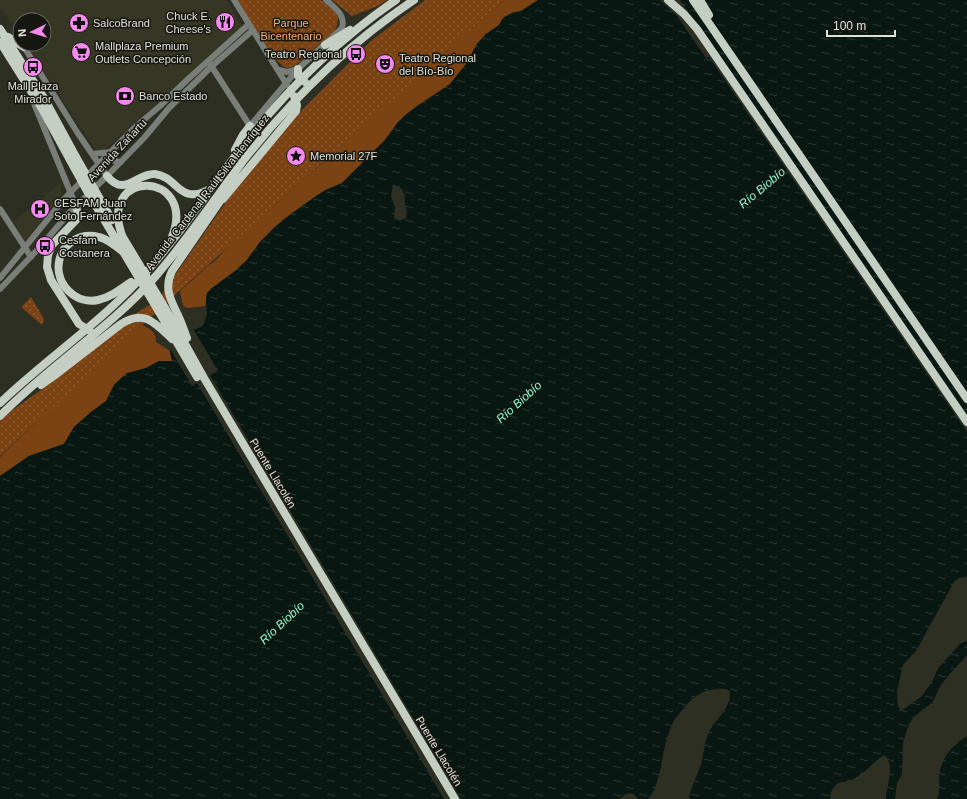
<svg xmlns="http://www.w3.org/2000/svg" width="967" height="799" viewBox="0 0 967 799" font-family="Helvetica,sans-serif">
	<defs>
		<pattern id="park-dots" width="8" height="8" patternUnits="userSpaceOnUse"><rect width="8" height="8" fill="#7b4214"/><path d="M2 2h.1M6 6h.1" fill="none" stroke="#8d5d35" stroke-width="1.8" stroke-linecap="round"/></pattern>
		<pattern id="water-ripples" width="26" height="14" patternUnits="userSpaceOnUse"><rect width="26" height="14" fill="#081712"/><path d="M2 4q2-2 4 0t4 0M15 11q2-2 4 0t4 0" fill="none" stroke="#2c3834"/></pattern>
	</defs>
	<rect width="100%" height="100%" fill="#2e2f23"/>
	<!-- built -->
	<path fill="#353623" d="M0 0H226L242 26 160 101 131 125 106 149 97 152 26 44H44V20H20V35L12 23 10 24 3 11 0 9Z
		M61 182V196L26 241H24L14 224V222Z"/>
	<!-- grass -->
	<path fill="#7b4214" d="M504 0H538L521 11 513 12 503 18 499 25 486 34 477 44 466 64 450 84 418 105 404 116 395 126 385 140 342 183 317 195 293 212 273 228 260 242 246 261 235 271 212 288 207 293 205 306 188 308 183 306 180 291 208 266 215 261 226 249 266 213C285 197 304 178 324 162L327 158Z
		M142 325C151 329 156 332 156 342L170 351 172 361H159L146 368 122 377 114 385 106 401 91 412 74 427 64 444 29 456 0 476V457L78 383Z"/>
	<!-- park -->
	<path fill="url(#park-dots)" d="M236 0H321L335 12 338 17 337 26 334 31 295 66 286 68C272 61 245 15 236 0Z
		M332 0H387L380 5 352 16Z
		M425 0H504L178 292 0 456V421C14 407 27 401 42 389 72 366 100 341 129 317 138 313 158 300 163 293 168 284 163 285 173 278L230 196 302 110 371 41Z
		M31 297 44 319 42 325 22 308V306Z"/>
	<!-- water -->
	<path fill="url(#water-ripples)" fill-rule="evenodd" d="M538 0H967V577L959 578 954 582 916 651 903 665 897 691 898 706 901 711 922 696 933 680 938 668 961 643 967 641V655L948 676 941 685 932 703 916 715 909 724 903 743 902 774 897 783 895 799H886C886 786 896 764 884 755 872 763 862 777 848 781 844 783 839 781 836 785 832 788 830 794 830 799H689C691 786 697 776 701 764 704 754 704 744 708 734 715 719 731 709 730 692L727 689C708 688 697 692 684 708 681 712 675 717 673 723 666 737 663 755 660 771 657 781 656 790 648 799H638C632 790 627 793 619 799H0V476L29 456 64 444 74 427 91 412 106 401 114 385 127 373 146 368 159 361H172L170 351 171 346 189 331 201 327 204 324 207 314 206 298 207 293 212 288 235 271 246 261 260 242 283 220 325 190 342 183 385 140 398 122 409 112 450 84 466 64 477 44 486 34 499 25 503 18 510 14 521 11ZM393 186H398C405 191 405 196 405 204 406 210 408 212 406 218L400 221 394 218 395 208 391 196Z
		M967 736V799H937C941 789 938 780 940 770 944 753 954 745 967 736Z"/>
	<!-- pier -->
	<path fill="#2e2f23" d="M660 0H680L967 417V432L709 57 706 58 677 16Z
		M192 327 218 371 210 375 461 799H444L197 383 192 386 169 347 171 342 182 331Z"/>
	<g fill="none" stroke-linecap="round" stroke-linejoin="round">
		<!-- minor -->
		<path stroke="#797e78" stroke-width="6" d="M234 0 287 85
			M24 47 77 132 107 176
			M210 64 250 126 298 69 342 28C346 15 335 8 326 0
			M279 70 287 72 298 69
			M33 101 76 206
			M110 152 112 160 115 161 121 162
			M92 154 110 152
			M0 209 31 257
			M0 278 65 198 134 128 160 106 187 80 249 24
			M0 289 41 246 69 213 107 176 144 138 169 108 212 66 253 30"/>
		<!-- major -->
		<path stroke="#c4cec2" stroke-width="8" d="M668 0 684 14 697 29 967 422
			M693 0 967 399
			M700 0 709 15
			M0 29 44 98 76 157
			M8 37 24 47
			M0 42 41 107 70 160
			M325 45 350 30
			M298 69V76L305 82
			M235 150 243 135 250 126
			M107 176C125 198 136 173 155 174 178 177 179 205 208 190
			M223 199 296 111 297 105 294 96
			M76 206 78 215 76 220 52 245 48 255 47 267 51 280 79 324 90 331
			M121 234 139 264
			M123 238C95 167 198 170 172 237
			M122 251C115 245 107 239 99 237 81 232 62 243 59 262 55 284 76 305 98 300 111 297 121 289 131 282
			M165 308 204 378 455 799
			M159 312 197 377
			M187 338C184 330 181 321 177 313 170 299 164 287 172 271L225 194
			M41 385 55 375 121 324C144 309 155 323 172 339
			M0 403C48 357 105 320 148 270 186 227 217 178 253 133 294 83 342 37 396 0
			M0 416C49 366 109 329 155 277 187 240 214 200 243 161 292 99 348 44 414 0"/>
		<!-- major-bridge -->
		<path stroke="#c4cec2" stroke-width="8" d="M76 157 112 220
			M70 160 87 191 159 312
			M139 264 165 308"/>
	</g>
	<!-- icons -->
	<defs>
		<g id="restaurant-disc" transform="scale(1)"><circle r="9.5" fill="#f589ee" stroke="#161711"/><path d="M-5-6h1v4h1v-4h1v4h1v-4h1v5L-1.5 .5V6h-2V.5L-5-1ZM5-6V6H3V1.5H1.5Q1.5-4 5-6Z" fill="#111"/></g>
		<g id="pharmacy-disc" transform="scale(1)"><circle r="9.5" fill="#f589ee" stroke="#161711"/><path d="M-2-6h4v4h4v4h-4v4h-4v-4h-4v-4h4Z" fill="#111"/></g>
		<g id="supermarket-disc" transform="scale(1)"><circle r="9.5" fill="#f589ee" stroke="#161711"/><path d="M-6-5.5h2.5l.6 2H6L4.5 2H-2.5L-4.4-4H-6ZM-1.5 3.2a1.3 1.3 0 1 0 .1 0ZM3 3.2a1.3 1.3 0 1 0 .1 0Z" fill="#111"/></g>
		<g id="bus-disc" transform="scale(1)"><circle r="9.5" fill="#f589ee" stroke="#161711"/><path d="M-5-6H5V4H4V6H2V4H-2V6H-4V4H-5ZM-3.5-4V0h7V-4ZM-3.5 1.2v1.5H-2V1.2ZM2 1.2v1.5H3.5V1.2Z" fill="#111"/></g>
		<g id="theatre-disc" transform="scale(1)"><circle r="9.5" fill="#f589ee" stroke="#161711"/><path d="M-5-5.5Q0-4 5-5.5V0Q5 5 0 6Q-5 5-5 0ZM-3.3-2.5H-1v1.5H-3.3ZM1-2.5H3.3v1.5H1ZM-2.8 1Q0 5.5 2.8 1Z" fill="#111"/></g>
		<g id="bank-disc" transform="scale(1)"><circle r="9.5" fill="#f589ee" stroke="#161711"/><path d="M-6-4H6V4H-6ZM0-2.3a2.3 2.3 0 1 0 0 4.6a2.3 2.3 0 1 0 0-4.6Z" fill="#111"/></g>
		<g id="sight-disc" transform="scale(1)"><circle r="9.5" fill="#f589ee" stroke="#161711"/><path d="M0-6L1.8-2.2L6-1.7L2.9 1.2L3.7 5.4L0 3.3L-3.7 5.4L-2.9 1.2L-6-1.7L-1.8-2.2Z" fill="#111"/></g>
		<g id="hospital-disc" transform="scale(1)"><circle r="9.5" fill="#f589ee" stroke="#161711"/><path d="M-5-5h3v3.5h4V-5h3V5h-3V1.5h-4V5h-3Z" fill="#111"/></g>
	</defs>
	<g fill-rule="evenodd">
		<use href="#restaurant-disc" x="225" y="22"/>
		<use href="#pharmacy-disc" x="79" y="23"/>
		<use href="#supermarket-disc" x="81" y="52"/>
		<use href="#bus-disc" x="356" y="54"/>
		<use href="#theatre-disc" x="385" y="64"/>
		<use href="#bus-disc" x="33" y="67"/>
		<use href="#bank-disc" x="125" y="96"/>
		<use href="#sight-disc" x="296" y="156"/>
		<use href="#hospital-disc" x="40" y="209"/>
		<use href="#bus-disc" x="45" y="246"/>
	</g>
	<g text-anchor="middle" stroke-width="3" stroke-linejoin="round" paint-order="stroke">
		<!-- poi labels -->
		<g font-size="11" fill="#e0e0d8" stroke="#161711" text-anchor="start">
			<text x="211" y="20" text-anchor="end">Chuck E.<tspan x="211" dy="13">Cheese's</tspan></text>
			<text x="93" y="27">SalcoBrand</text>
			<text x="95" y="50">Mallplaza Premium<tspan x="95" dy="13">Outlets Concepción</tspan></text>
			<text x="342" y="58" text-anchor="end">Teatro Regional</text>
			<text x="399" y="62">Teatro Regional<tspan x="399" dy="13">del Bío-Bío</tspan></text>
			<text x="33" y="90" text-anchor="middle">Mall Plaza<tspan x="33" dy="13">Mirador</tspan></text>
			<text x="139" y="100">Banco Estado</text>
			<text x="310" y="160">Memorial 27F</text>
			<text x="54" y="207">CESFAM Juan<tspan x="54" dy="13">Soto Fernández</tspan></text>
			<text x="59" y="244">Cesfam<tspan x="59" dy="13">Costanera</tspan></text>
		</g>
		<!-- park labels -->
		<g font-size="11" fill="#fdac74" stroke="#161711">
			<text x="291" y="27">Parque<tspan x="291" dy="13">Bicentenario</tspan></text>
		</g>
		<!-- street labels -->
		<g font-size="11" fill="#e0e0d8" stroke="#161711">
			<text transform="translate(117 150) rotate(-47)" y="4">Avenida Zañartu</text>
			<text transform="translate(207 192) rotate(-52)" y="4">Avenida Cardenal Raúl Silva Henríquez</text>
			<text transform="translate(273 473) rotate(59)" y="4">Puente Llacolén</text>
			<text transform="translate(439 751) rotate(59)" y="4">Puente Llacolén</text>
		</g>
		<!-- water labels -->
		<g font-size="12" font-style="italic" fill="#8afbd3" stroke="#161711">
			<text transform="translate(762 188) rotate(-40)" y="4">Río Biobío</text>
			<text transform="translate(519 402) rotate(-42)" y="4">Río Biobío</text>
			<text transform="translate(282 623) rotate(-43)" y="4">Río Biobío</text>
		</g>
	</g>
	<!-- north arrow -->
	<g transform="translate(32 32) rotate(265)"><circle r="19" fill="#161711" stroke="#676761"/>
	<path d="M0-3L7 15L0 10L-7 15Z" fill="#f589ee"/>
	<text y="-6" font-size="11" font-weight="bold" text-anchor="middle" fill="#e0e0d8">N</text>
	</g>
	<!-- scale -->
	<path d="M827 30v6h68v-6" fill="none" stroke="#e0e0d8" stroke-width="2"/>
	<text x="833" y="30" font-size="12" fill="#e0e0d8" stroke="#161711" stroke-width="3" paint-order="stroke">100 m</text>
</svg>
